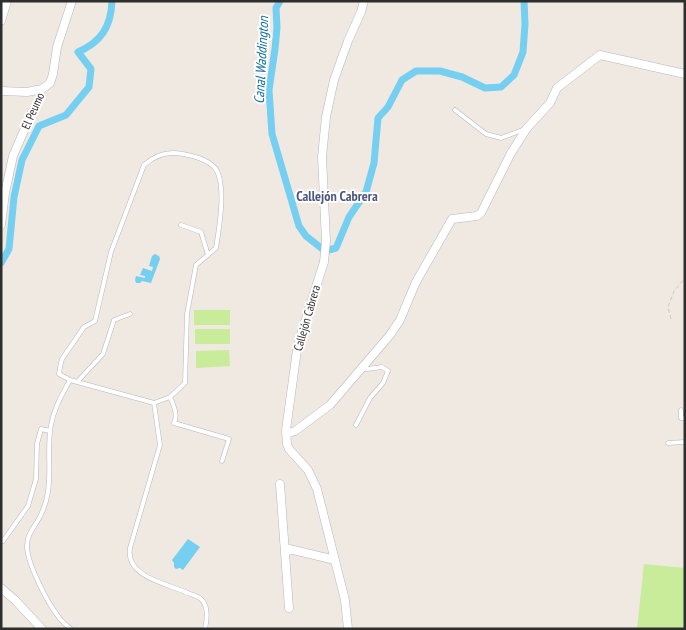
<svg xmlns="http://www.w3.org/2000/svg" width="686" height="630" viewBox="0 0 686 630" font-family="'PT Sans Narrow',sans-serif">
	<rect width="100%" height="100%" fill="#efe9e1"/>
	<!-- pitch -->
	<path fill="#c9ec9a" d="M194 310H230V325H194Z
		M195 329H230V344H195Z
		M229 350 230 366 196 368V351Z
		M644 564 685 568V629H637Z"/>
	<!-- water -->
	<path fill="#75cff0" d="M155 254 159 256 160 259 151 283 142 281 140 283H136L135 280 136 276 145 278V276L140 275 143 268 152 271 153 267 149 266 152 256Z
		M188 539 200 547 183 570 180 568 176 569 174 567V563L172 560Z"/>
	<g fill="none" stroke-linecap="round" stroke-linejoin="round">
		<!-- canal -->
		<path stroke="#75cff0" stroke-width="7" d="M280 1 276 8 277 28 275 49 269 90 272 134 299 226 306 236 325 251 336 248 349 217 366 192 374 163 378 118 388 107 402 80 416 71H440L462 77 485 88 501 87 514 75 523 52 525 24 524 1
			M1 263 9 249 14 197 22 160 39 126 66 115 89 87 91 69 78 52C101 42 111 27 112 1"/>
		<!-- lane casing -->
		<g stroke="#b4b7c1" stroke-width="5">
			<path id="lane" d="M455 110 486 134 501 138 525 129
				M181 225 201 232 208 255
				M70 380 154 403 170 397C174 406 178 415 174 423L229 439 222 461
				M77 382 103 354 114 320 130 314
				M154 403 160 445 130 548C125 578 170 584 190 594 193 595 198 596 201 599 209 606 207 620 205 629
				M681 410V418H685
				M356 425 370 398 383 383 388 371 382 367 367 369 362 368
				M668 443 685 442
				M3 541 28 506 36 479 37 444 41 429 50 431
				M71 629C66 625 61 621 58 616 47 602 27 563 27 546 27 536 32 530 37 522 41 516 44 508 46 501 53 477 46 450 51 425 54 408 62 395 70 380L59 374 60 367 62 359 84 327 95 321 111 252 144 165C155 155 169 151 183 154 194 156 211 160 217 171 226 189 219 229 216 248L196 265 187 314 185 383 170 397"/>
		</g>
		<!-- street casing -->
		<g stroke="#b4b7c1" stroke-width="9">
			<path id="street" d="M1 21 7 1
				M1 91 27 92 42 89 50 83 53 74 57 47 72 1
				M1 225 5 193 13 156 32 112
				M286 434 295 431 330 405 390 335 400 320 416 282 452 219 477 216 481 213 511 153 527 128 550 103 557 88 600 55 685 74
				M280 484 289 608
				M285 548 335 560
				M1 588 15 600 42 629
				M348 629 345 600 317 489 308 470 289 449 287 444 286 430 297 350 302 331 324 262 326 241 322 157 326 117 334 80 348 41 361 12 364 1"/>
		</g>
		<!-- path -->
		<path stroke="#c9c9c9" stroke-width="1" stroke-dasharray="4 2.5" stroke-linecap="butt" d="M35 107 39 96
			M671 319 668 307 674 291 685 278"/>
		<!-- lane -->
		<use href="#lane" stroke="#fff" stroke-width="4"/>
		<!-- street -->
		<use href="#street" stroke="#fff" stroke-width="8"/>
	</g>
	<g text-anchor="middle" stroke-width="4" stroke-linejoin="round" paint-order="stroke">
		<!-- street labels -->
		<g font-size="12" fill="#2e2e2e" stroke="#fff">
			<text transform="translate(33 111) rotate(-66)" y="4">El Peumo</text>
			<text transform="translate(307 318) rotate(-74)" y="4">Callejón Cabrera</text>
		</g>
		<!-- water labels -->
		<g font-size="14" font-style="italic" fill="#0d6fa3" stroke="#fff">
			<text transform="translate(261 60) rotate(-87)" y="5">Canal Waddington</text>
		</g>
		<!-- neighbourhood labels -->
		<g font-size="14" font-weight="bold" fill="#4d5680" stroke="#fff">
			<text x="337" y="201">Callejón Cabrera</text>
		</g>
	</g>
	<!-- border -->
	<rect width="686" height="630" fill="none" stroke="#2e2e2e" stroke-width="5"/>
</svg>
